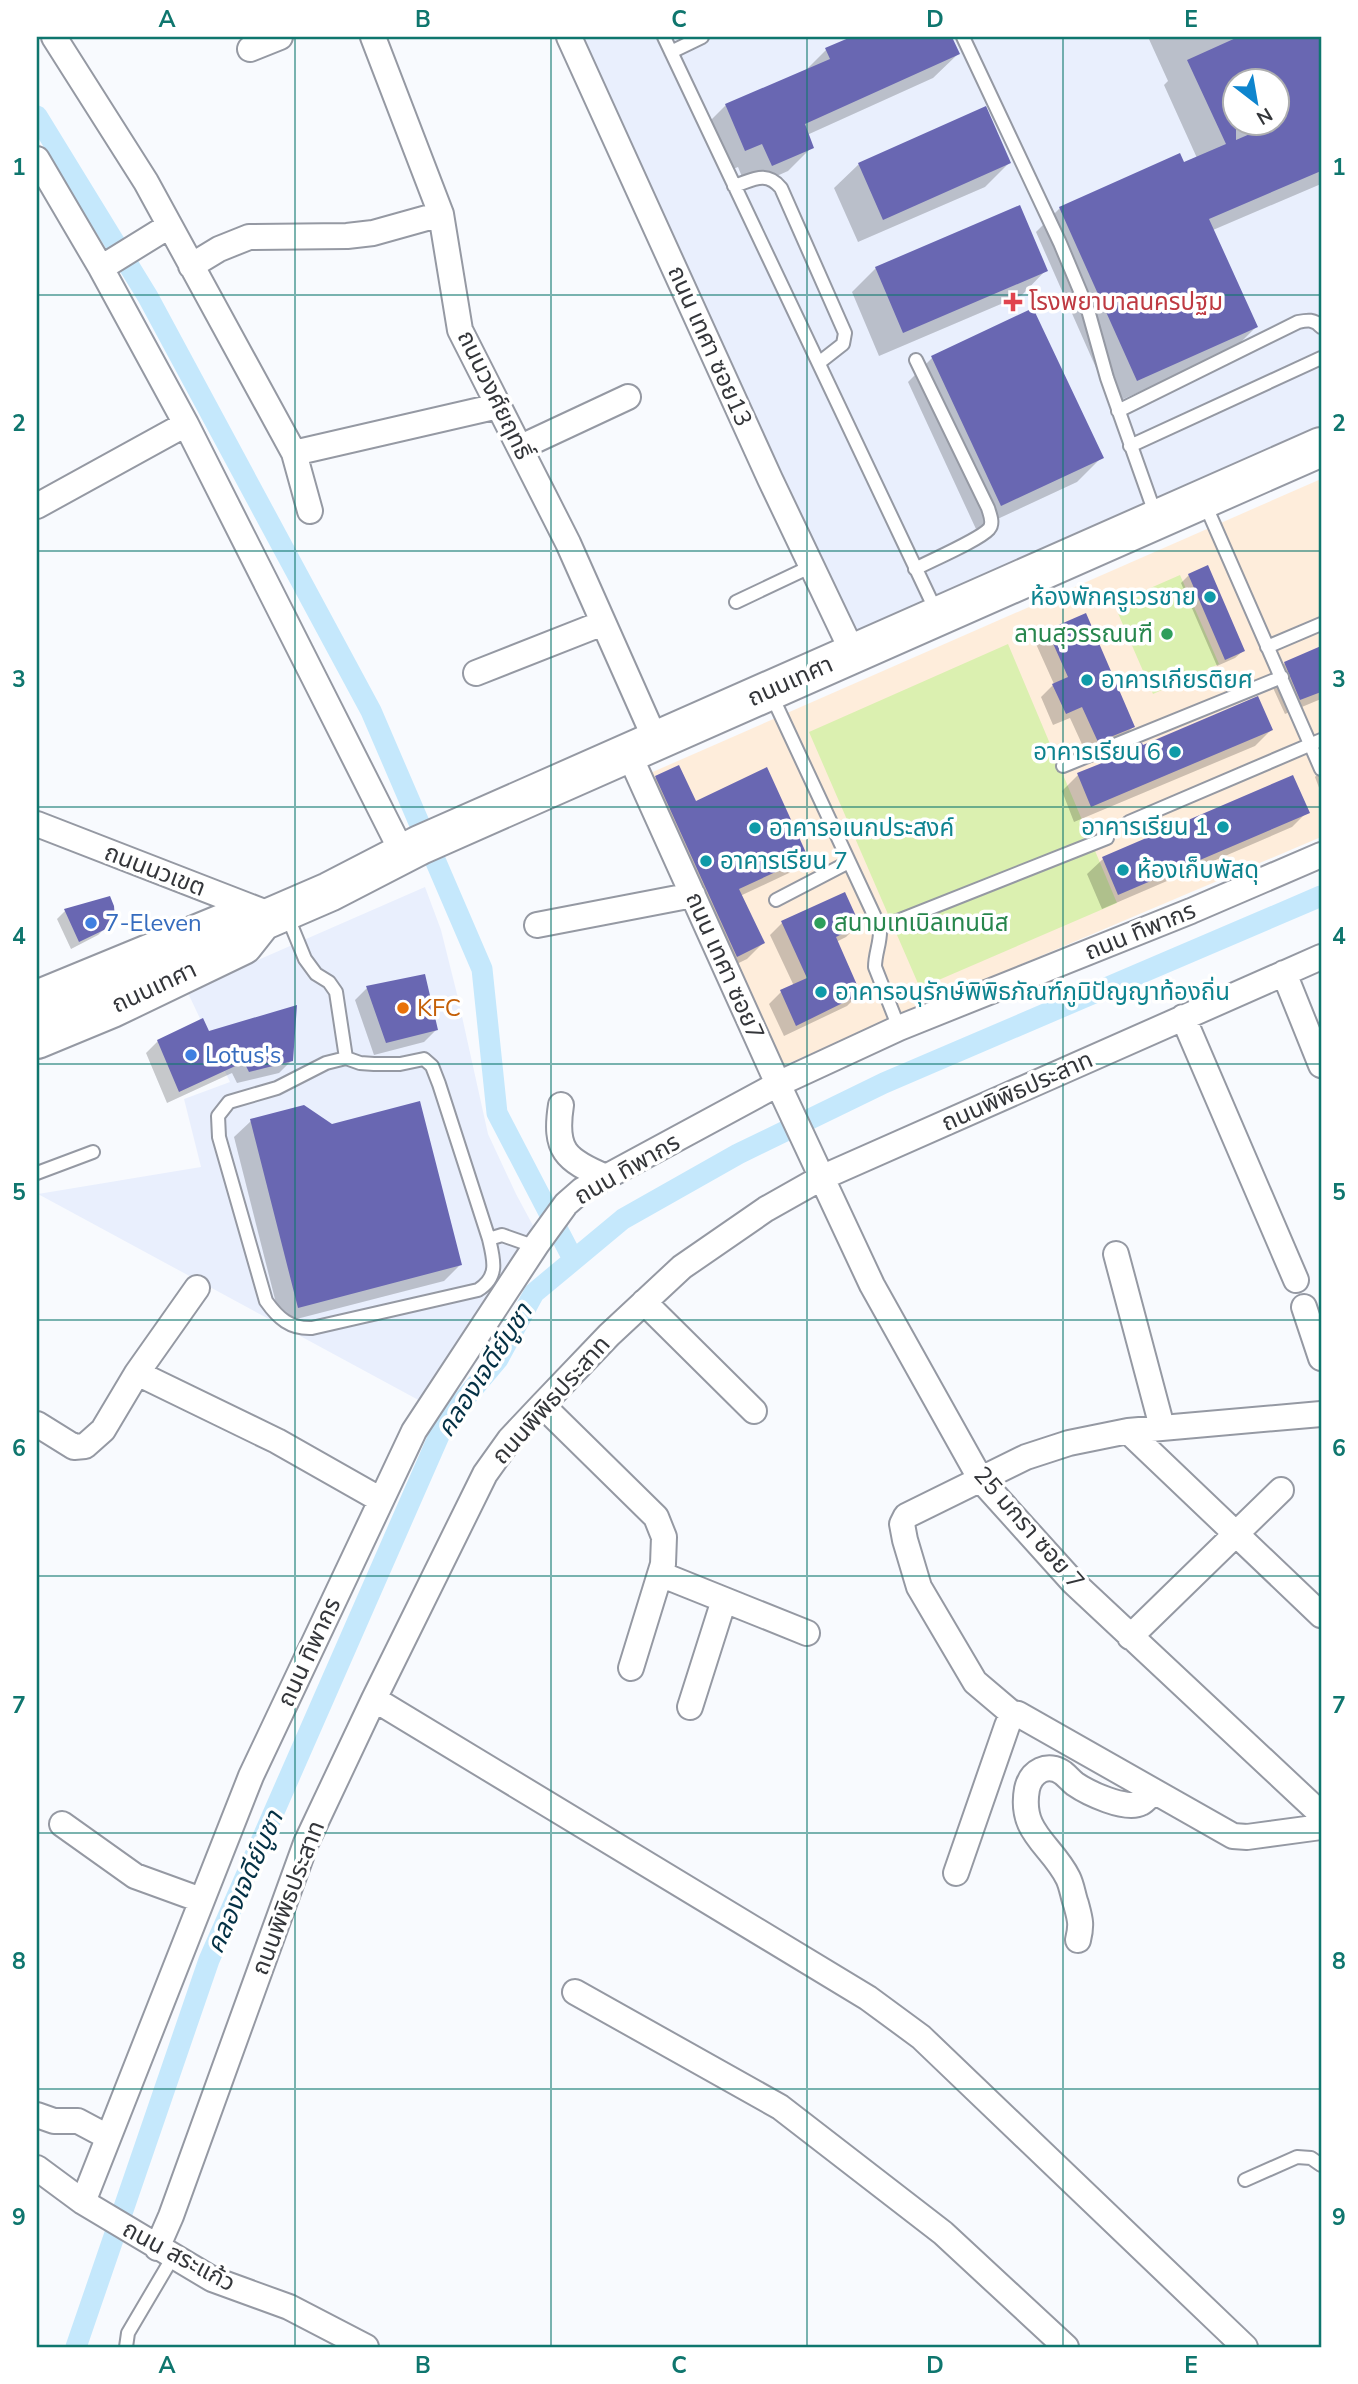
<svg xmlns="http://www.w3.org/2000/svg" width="1358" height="2384" viewBox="0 0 1358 2384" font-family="'Nunito Sans','Noto Sans Thai',sans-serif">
	<rect width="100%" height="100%" fill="#f8fafe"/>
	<!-- built -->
	<path fill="#e9effd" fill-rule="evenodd" d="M582 37H1321V433L855 637ZM1236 80H1278V122H1236Z
		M425 887 441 930 457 994 488 1134 516 1194 537 1233 424 1403 38 1194 201 1167 184 1099 230 1082 187 991Z"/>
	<!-- education -->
	<path fill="#feeddb" d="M1321 479V837L775 1069 639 778Z"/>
	<!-- green -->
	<path fill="#dbf0b0" d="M1180 575 1219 664 1153 694 1114 604Z
		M1008 644 1117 903 920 988 809 732Z"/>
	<!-- shadow -->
	<path fill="#0003" d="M856 37H950L958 54 933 78 807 135 812 147 788 171 747 189 738 167 721 174 702 129 726 105 803 73 826 50Z
		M1148 37H1321V79L1314 86 1278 102V80H1236V122H1258L1262 131 1321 106V184L1213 230 1256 327 1232 351 1112 404 1036 232 1060 208 1197 158 1164 85 1168 81Z
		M1009 163 985 187 858 242 834 188 859 164Z
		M876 268 1046 270 1022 295 879 356 852 292Z
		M932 358 1101 458 1077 482 976 529 908 382Z
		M1189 575 1243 651 1235 658 1217 666 1181 583Z
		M1048 631 1133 727 1121 739 1086 753 1070 718 1053 725 1041 697 1054 684 1036 644Z
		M1321 648V699L1285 714 1269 679 1285 663Z
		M1271 730 1255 746 1074 822 1062 791 1078 775 1101 765 1106 760Z
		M1321 770V793L1315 777Z
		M656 777 695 803 806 857 789 873 740 896 763 943 747 959 720 972 640 794Z
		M1292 777 1307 812 1292 827 1102 909 1087 874 1103 859Z
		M109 898 107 926 98 935 71 949 57 919 65 911Z
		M782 923 858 925 846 937 836 942 859 994 847 1006 784 1036 769 1004 781 992 794 986 770 935Z
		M367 988 436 1030 424 1042 374 1055 355 1000Z
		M208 1033 292 1060 279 1073 237 1083 232 1073 167 1103 146 1053 158 1041Z
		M251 1121 460 1265 444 1281 281 1323 234 1137Z"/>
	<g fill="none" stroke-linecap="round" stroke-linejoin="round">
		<!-- canal -->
		<path stroke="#c5e8fc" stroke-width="21" d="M37 116 148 297 371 711 482 969 497 1113 573 1259
			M76 2347 209 1960 445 1422 498 1359 534 1293 623 1219 738 1154 884 1083 1321 896"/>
	</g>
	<!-- building -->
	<path fill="#6967b2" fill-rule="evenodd" d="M851 37H952L960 54 805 124 814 148 772 166 762 144 745 151 725 104 830 59 825 48Z
		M1238 37H1321V171L1209 219 1258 327 1137 381 1059 207 1180 153 1184 162 1226 144 1187 60ZM1236 80H1278V122L1236 140Z
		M986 106 1011 163 883 220 858 163Z
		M1020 205 1048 271 903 333 875 267Z
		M1033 308 1104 458 1001 506 931 356Z
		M1208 565 1245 651 1225 660 1188 574Z
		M1086 613 1135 727 1098 742 1082 707 1066 714 1052 684 1068 677 1047 630Z
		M1321 646V692L1300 700 1284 662Z
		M1258 696 1273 730 1091 807 1077 773 1107 761 1105 758 1142 743 1143 745Z
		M679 765 696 801 767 767 808 857 739 889 765 943 737 957 655 776Z
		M1293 775 1310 813 1118 895 1102 857Z
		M845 892 860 925 836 937 861 994 796 1026 780 990 807 978 781 921Z
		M110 896 114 906 115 919 108 928 79 942 64 909Z
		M425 974 438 1030 386 1043 366 986Z
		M297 1005 293 1061 249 1072 244 1062 179 1092 157 1040 203 1018 209 1031Z
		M420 1101 462 1265 298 1308 250 1119 304 1105 332 1124Z"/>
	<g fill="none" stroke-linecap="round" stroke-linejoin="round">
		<!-- lane casing -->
		<g stroke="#9599a3" stroke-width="16">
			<path id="lane" d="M664 37 936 611
				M963 37 1060 243 1088 310 1107 378 1156 516
				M671 52 702 37
				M734 186C753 180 766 170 781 188L845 333 843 344 820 362
				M1118 411 1298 322C1308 320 1314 319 1321 327
				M1130 446 1321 358
				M1205 504 1321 769
				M915 569C930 561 979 540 989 529 994 523 990 515 988 508L916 360
				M736 602 812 566
				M1267 647 1321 624
				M771 694 880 928C881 942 875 953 875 967L899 1028
				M1063 766 1282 677
				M1129 822 1321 740
				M776 900 849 862
				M287 915 305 959 316 974 329 982 336 992 346 1058
				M880 928 1107 838
				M37 1173 93 1152
				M489 1239C494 1260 499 1277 478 1290L312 1328C290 1329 278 1318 266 1301L219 1137 218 1116 229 1102 277 1088 326 1063 346 1058 360 1063 374 1064H400L424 1059 432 1066 439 1084 489 1239 502 1235 536 1247
				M1245 2180 1297 2157 1311 2158 1321 2165
				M126 2347 128 2333 174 2255"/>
		</g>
		<!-- street casing -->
		<g stroke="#9599a3" stroke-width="28">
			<path id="street" d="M54 37 146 182 294 453 310 511
				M373 37 441 214 460 330 568 543 656 741
				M569 37 770 479 853 653
				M250 49 280 37
				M37 159 101 268 186 424 403 854
				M191 266 219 249 249 237 347 236 373 233 441 214
				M101 268 169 226
				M521 447 628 397
				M294 453 498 406
				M37 506 186 424
				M476 673 603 623
				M629 754 778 1084 872 1285 981 1480 1073 1582 1321 1814
				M37 824 264 912
				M537 925 693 895
				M1284 973 1321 1065
				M1183 1017 1296 1280
				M561 1105C554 1150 565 1160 606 1177
				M1116 1254 1162 1427
				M644 1302 754 1411
				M1304 1307 1321 1358
				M137 1373 277 1441 381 1500
				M542 1405 656 1517 664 1537 663 1564 631 1668
				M37 1424 74 1447 85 1446 103 1430 137 1373 197 1288
				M1128 1431 1321 1615
				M660 1574 807 1633
				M1130 1637 1281 1490
				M374 1699 868 1998 921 2037 1245 2347
				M690 1707 724 1600
				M1014 1715 975 1682 919 1587 905 1540 902 1524 906 1516 1026 1457 1069 1443 1128 1431 1321 1414
				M62 1824 135 1876 201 1900
				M956 1873 1007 1726 1010 1719 1018 1714 1233 1836 1247 1837 1321 1827
				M1078 1940C1082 1924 1080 1919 1076 1904 1073 1896 1072 1886 1068 1878 1051 1844 1019 1833 1027 1789 1031 1771 1048 1762 1063 1773 1068 1777 1071 1781 1075 1784 1088 1793 1126 1811 1141 1803 1145 1801 1149 1796 1153 1792
				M575 1992 780 2107 943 2233 1066 2347
				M37 2115 54 2121H78L108 2137
				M37 2168 83 2202 212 2279 289 2307 366 2347
				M83 2202 251 1776 414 1431 537 1244 566 1204 582 1190 778 1084 899 1028 1191 911 1321 855
				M157 2248 171 2216 306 1843 374 1699 485 1474 510 1439 542 1405 609 1335 682 1267 766 1209 821 1178 1321 957"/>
		</g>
		<!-- primary casing -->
		<g stroke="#9599a3" stroke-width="42">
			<path id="primary" d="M37 1000 234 919 262 921
				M37 1039 112 1008 243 945 262 921 329 892 420 845 1321 447"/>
		</g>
		<!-- lane -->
		<use href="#lane" stroke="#fff" stroke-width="12"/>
		<!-- street -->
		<use href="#street" stroke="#fff" stroke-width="24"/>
		<!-- primary -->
		<use href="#primary" stroke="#fff" stroke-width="38"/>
	</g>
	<!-- grid -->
	<path fill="none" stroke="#0f766e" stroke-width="2" stroke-opacity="0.55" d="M295 37V2347M551 37V2347M807 37V2347M1063 37V2347M37 295H1321M37 551H1321M37 807H1321M37 1064H1321M37 1320H1321M37 1576H1321M37 1833H1321M37 2089H1321"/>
	<!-- markers -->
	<path fill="#e0444e" stroke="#fff" stroke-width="2.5" d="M1009.5 291.5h7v7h7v7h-7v7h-7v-7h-7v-7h7z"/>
	<g fill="#0f9aa8" stroke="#fff" stroke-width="2.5">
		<circle cx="1210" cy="597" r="7"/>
		<circle cx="1087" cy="680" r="7"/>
		<circle cx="1175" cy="752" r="7"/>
		<circle cx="1223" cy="827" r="7"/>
		<circle cx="755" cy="828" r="7"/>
		<circle cx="706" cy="861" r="7"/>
		<circle cx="1123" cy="870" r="7"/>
		<circle cx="821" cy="992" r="7"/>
	</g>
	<g fill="#2e9e5b" stroke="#fff" stroke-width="2.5">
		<circle cx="1167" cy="634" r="7"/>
		<circle cx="820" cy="923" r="7"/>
	</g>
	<g fill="#3f7fe0" stroke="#fff" stroke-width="2.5">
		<circle cx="91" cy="923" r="7"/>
		<circle cx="191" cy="1055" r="7"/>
	</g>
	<circle fill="#e8710a" stroke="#fff" stroke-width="2.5" cx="403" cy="1008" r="7"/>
	<g text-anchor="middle" stroke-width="7" stroke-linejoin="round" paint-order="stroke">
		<!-- health labels -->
		<g font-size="24" fill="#be3a42" stroke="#fff" text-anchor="start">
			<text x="1029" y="310">โรงพยาบาลนครปฐม</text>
		</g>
		<!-- street labels -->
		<g font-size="24" fill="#34363a" stroke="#fff">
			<text transform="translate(710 346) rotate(66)" y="8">ถนน เทศา ซอย13</text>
			<text transform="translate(495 395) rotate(64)" y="8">ถนนวงศ์ยฤทธิ์</text>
			<text transform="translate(790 681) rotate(-24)" y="8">ถนนเทศา</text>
			<text transform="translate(155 870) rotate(21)" y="8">ถนนนวเขต</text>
			<text transform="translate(1140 931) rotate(-22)" y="8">ถนน ทิพากร</text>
			<text transform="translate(725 966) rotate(66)" y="8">ถนน เทศา ซอย7</text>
			<text transform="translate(154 987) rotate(-25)" y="8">ถนนเทศา</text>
			<text transform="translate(1017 1091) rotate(-24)" y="8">ถนนพิพิธประสาท</text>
			<text transform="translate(627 1169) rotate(-30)" y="8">ถนน ทิพากร</text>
			<text transform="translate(551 1400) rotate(-48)" y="8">ถนนพิพิธประสาท</text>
			<text transform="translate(1029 1528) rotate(49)" y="8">25 มกรา ซอย 7</text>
			<text transform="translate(309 1652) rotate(-65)" y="8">ถนน ทิพากร</text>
			<text transform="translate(288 1898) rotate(-69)" y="8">ถนนพิพิธประสาท</text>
			<text transform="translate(179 2256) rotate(28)" y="8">ถนน สระแก้ว</text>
		</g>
		<!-- culture labels -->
		<g font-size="24" fill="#0d838f" stroke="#fff" text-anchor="start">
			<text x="1196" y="605" text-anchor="end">ห้องพักครูเวรชาย</text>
			<text x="1101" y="688">อาคารเกียรติยศ</text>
			<text x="1161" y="760" text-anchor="end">อาคารเรียน 6</text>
			<text x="1209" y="835" text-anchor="end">อาคารเรียน 1</text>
			<text x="769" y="836">อาคารอเนกประสงค์</text>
			<text x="720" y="869">อาคารเรียน 7</text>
			<text x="1137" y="878">ห้องเก็บพัสดุ</text>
			<text x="835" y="1000">อาคารอนุรักษ์พิพิธภัณฑ์ภูมิปัญญาท้องถิ่น</text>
		</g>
		<!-- leisure labels -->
		<g font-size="24" fill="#27864d" stroke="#fff" text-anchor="end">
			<text x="1153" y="642">ลานสุวรรณนฑี</text>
			<text x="834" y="931" text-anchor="start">สนามเทเบิลเทนนิส</text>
		</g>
		<!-- shop labels -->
		<g font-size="24" fill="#366cbe" stroke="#fff" text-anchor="start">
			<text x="105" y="931">7-Eleven</text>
			<text x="205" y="1063">Lotus's</text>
		</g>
		<!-- food labels -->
		<g font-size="24" fill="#c56008" stroke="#fff" text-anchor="start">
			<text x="417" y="1016">KFC</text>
		</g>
		<!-- water labels -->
		<g font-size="26" font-style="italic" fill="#043145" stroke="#fff">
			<text transform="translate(484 1370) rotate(-57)" y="9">คลองเจดีย์บูชา</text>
			<text transform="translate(244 1882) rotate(-66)" y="9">คลองเจดีย์บูชา</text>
		</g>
	</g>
	<!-- border -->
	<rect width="1358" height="2384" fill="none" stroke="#ffffff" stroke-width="77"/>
	<!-- north arrow -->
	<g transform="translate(1256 102) rotate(149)"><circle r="33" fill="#ffffff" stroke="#aeafb0" stroke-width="2"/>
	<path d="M0-5L12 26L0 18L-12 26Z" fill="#0e85ce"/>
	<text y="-10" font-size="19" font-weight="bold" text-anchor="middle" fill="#34363a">N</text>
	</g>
	<rect x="38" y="38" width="1282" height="2308" fill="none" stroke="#0f766e" stroke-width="2.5"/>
	<g font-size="23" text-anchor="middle" font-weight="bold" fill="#0f766e">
		<text x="167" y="27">A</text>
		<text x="423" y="27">B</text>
		<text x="679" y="27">C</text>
		<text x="935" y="27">D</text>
		<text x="1191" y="27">E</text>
		<text x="19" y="175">1</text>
		<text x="1339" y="175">1</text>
		<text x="19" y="431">2</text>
		<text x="1339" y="431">2</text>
		<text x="19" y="687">3</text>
		<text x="1339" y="687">3</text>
		<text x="19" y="944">4</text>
		<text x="1339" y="944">4</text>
		<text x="19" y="1200">5</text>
		<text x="1339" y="1200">5</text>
		<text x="19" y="1456">6</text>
		<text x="1339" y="1456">6</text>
		<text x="19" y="1713">7</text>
		<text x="1339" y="1713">7</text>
		<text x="19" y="1969">8</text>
		<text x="1339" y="1969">8</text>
		<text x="19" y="2225">9</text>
		<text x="1339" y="2225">9</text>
		<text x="167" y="2373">A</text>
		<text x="423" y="2373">B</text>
		<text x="679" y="2373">C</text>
		<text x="935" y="2373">D</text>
		<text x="1191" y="2373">E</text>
	</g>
</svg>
